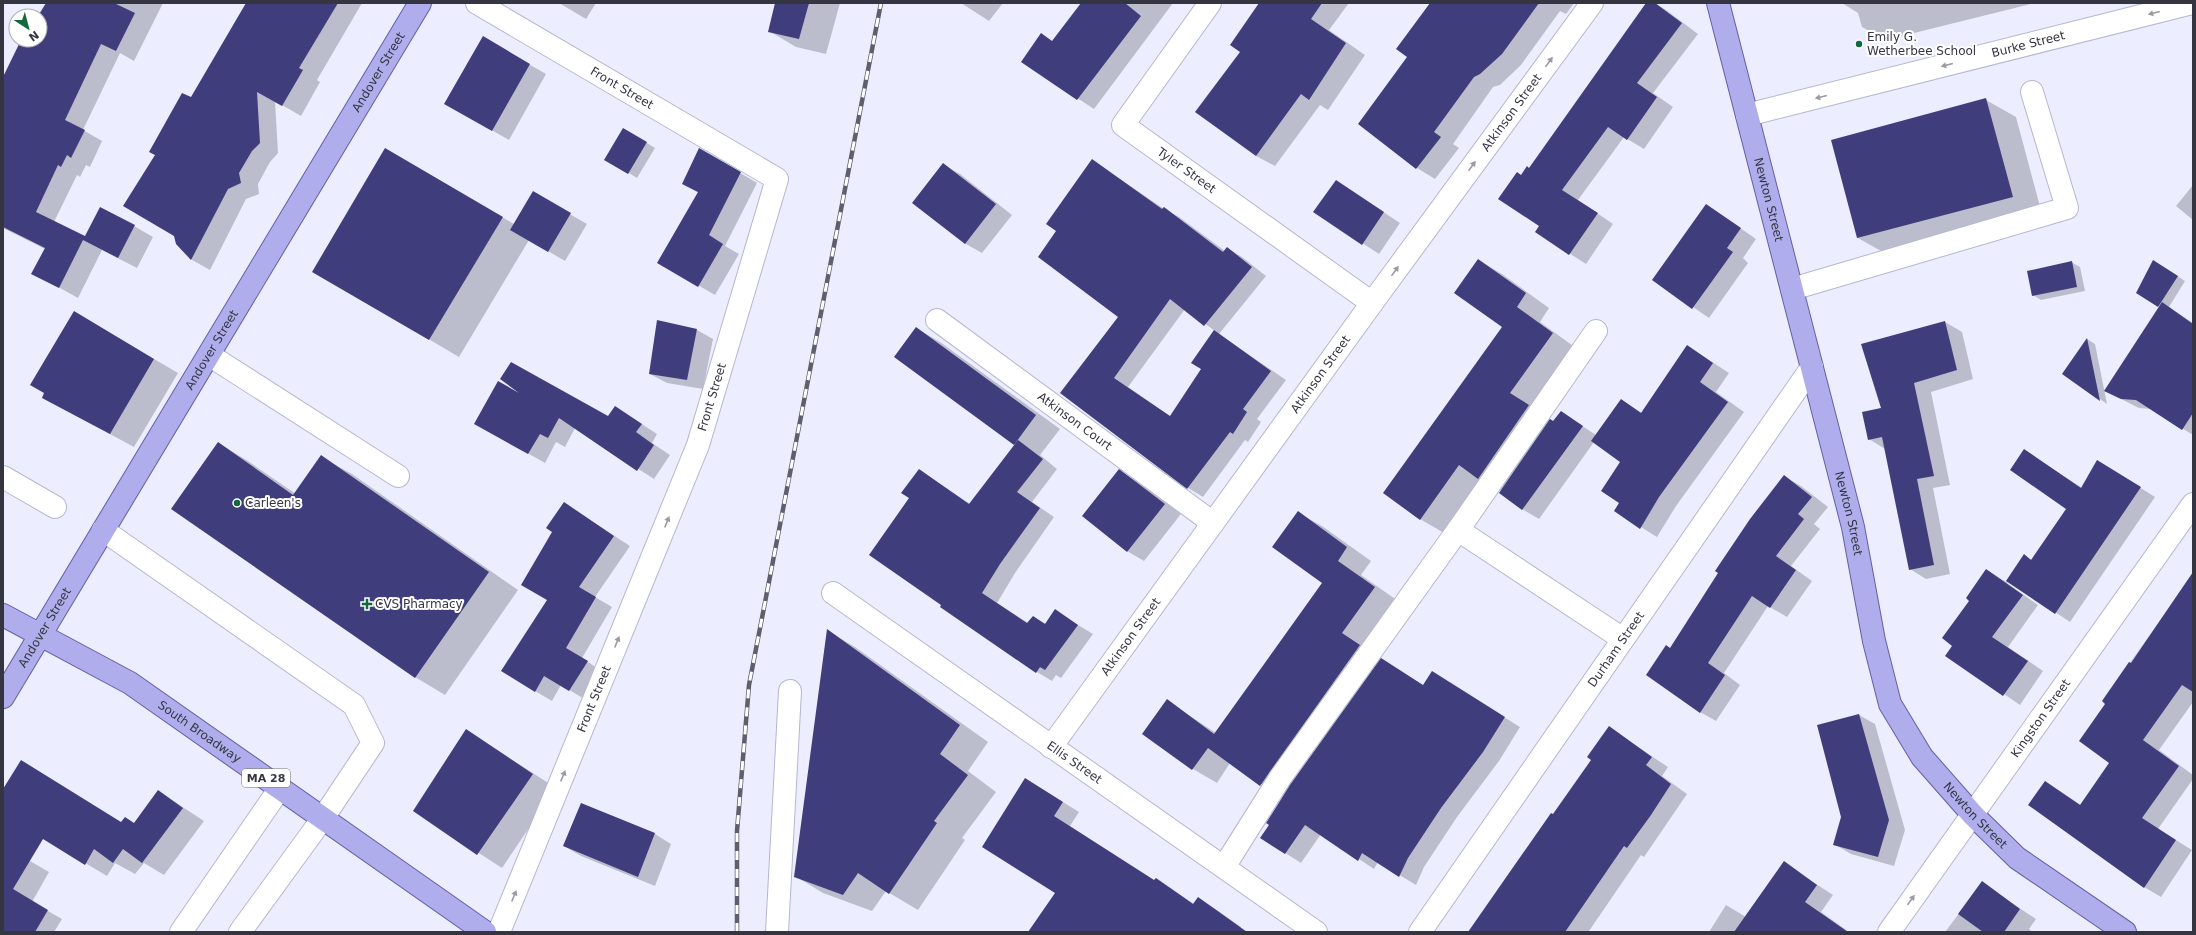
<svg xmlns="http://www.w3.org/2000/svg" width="2196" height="935" viewBox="0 0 2196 935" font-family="'DejaVu Sans',sans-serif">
	<rect width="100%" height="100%" fill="#ecedff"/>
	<!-- shadow -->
	<path fill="#0003" fill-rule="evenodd" d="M47 3H163L134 61 120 53 83 130 102 141 90 167 86 165 80 177 77 175 54 222 86 238 134 226 153 237 137 268 102 250 78 298 33 273 45 249 3 228V78L22 40H40Z
		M247 3H362L317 80 320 82 301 116 275 101 278 153 270 162 258 184 259 194 246 199 210 270 192 260 177 243 191 98Z
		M559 3H596L586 19Z
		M776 3H840L826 54 796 47 769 31Z
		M961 3H1003L989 21Z
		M1082 3H1173L1094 109 1022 62 1053 41Z
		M1260 3H1349L1329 30 1365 55 1328 110 1320 105 1275 166 1256 156 1241 52Z
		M1431 3H1574L1566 14 1560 11 1521 65 1500 85 1493 87 1453 144 1459 148 1435 179 1417 168 1409 57Z
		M1648 3H1655L1666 10 1698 34 1653 93 1673 107 1644 149 1624 137 1578 200 1613 224 1586 264 1536 232 1540 226 1522 176 1529 169Z
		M1842 3H2035L1886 40 1862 27 1858 13Z
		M483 38 546 74 509 140 446 104Z
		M1986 100 2016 117 2042 214 1888 255 1858 238 1832 141Z
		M624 129 655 148 637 178 606 159Z
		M385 149 514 224 533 193 587 224 565 261 529 240 459 357 313 271Z
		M700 149 757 183 725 246 739 254 715 295 658 262 699 193 683 184Z
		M1092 160 1164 209 1179 217 1225 251 1227 248 1242 257 1266 276 1219 334 1286 380 1257 419 1261 422 1248 442 1245 440 1203 497 1188 488 1061 393 1119 317 1058 231ZM1185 309 1215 331 1202 369 1171 417 1128 387Z
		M944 165 960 174 1012 215 982 253 966 244 914 203Z
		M1336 181 1400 223 1379 254 1315 212Z
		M2193 185V220L2176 206Z
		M1707 205 1756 239 1743 258 1748 263 1709 318 1653 280Z
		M1478 260 1502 274 1549 308 1540 322 1576 348 1534 407 1554 422 1561 412 1596 435 1621 400 1642 413 1688 346 1729 373 1716 392 1744 412 1676 506 1657 537 1615 511 1620 502 1622 462 1594 442 1539 519 1522 509 1502 491 1482 480 1444 533 1420 519 1503 326Z
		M2071 262 2080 267 2085 291 2041 300 2033 295Z
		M2162 266 2185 281 2169 307 2193 323V435L2151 409 2139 408 2105 391 2161 307 2137 293Z
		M1945 322 1962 332 1973 379 1931 392 1950 485 1933 488 1950 574 1926 579 1910 569 1885 449 1869 439 1882 409Z
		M98 326 178 373 134 447 43 398Z
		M916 328 940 342 1060 429 1040 455 1057 469 1032 502 1054 517 1015 573 997 603 1028 623 1033 617 1046 624 1055 611 1093 634 1061 678 1056 675 1052 681 1037 672 941 607 943 605 910 498 919 470 970 504 1016 445 895 357Z
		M697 330 713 339 703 389 667 383 650 374Z
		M2087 339 2095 344 2107 404 2063 373Z
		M523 395 609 417H631L657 434 652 443 670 455 654 479 575 428 565 447 556 442 545 463 492 433Z
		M218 443 248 461 296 494 321 457 352 474 518 590 445 695 415 677Z
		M2025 451 2082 488 2112 470 2155 497 2070 622 2008 581 2007 583 2038 605 2008 647 2043 671 2020 705 1947 655 1954 645 1970 600 1987 570 2006 582 2024 556 2032 560 2068 508Z
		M1119 471 1135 480 1181 514 1144 561 1127 551Z
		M1785 477 1801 486 1828 507 1814 524 1820 529 1791 566 1812 581 1787 617 1768 606 1724 673 1740 685 1716 721 1700 712 1671 649Z
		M564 503 630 546 595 597 612 607 582 658 603 672 586 700 561 685 552 701 535 691 548 599 553 532Z
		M1298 513 1322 526 1371 561 1361 575 1398 601 1365 648 1424 686 1448 682 1520 727 1499 761 1457 817 1424 867 1416 885 1378 862 1374 869 1321 834 1301 863 1262 838 1283 798 1230 763 1217 783 1193 769 1143 734 1167 701 1216 733 1323 582Z
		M2193 574V702L2159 750 2193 775V779L2158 829 2192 850 2161 897 2144 887 2046 782 2081 805 2111 762 2106 703 2103 701Z
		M828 631 855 647 988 742 968 771 996 792 962 838 965 840 918 910 886 891 872 911 823 893 795 876Z
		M1859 715 1875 724 1905 830 1894 866 1851 854 1834 844 1843 817Z
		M1609 728 1668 767 1662 776 1687 794 1644 857 1641 855 1589 931 1591 932H1470L1508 875 1593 760Z
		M466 730 556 788 502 868 414 811Z
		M1042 789 1079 812 1070 826 1155 881 1156 879 1172 889 1194 904 1198 899 1214 908 1241 927 1237 932H1043L1056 892Z
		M3 791 122 823 135 824 158 791 204 821 164 875 144 863 135 874 115 863 107 876 3 814Z
		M581 804 655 834 671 844 655 886 581 856 564 846Z
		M3 857 30 861 49 872 32 902 62 919 54 932H3Z
		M1784 863 1833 895 1821 912 1849 932H1709L1726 905 1746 917Z
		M1982 883 2036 919 2029 929 2032 932H1945Z"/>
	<!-- building -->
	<path fill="#3f3d7b" d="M46 3H114L135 13 116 51 101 44 65 120 85 130 71 158 67 155 61 167 58 165 36 212 85 236 100 207 135 225 118 258 83 240 59 288 31 274 45 248 3 227V77L21 40H40L38 16Z
		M246 3H338L299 68 303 70 282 106 257 92 260 143 252 151 239 173 241 183 228 189 191 260 176 244 174 236 123 206 155 155 149 152 182 93 191 97Z
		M775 3H809L799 39 768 32Z
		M1081 3H1125L1141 16 1077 100 1021 62 1041 33 1052 41Z
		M1259 3H1322L1311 19 1346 43 1309 100 1301 94 1256 156 1195 112 1240 52 1230 45Z
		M1430 3H1539L1502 54 1480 74 1474 77 1434 132 1441 137 1416 169 1358 124 1407 57 1396 49Z
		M1646 3H1655L1682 23 1637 83 1657 97 1627 140 1608 127 1562 190 1598 213 1569 255 1535 232 1539 226 1498 199 1517 172 1521 175 1527 166 1529 168Z
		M483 36 530 64 492 131 444 104Z
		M1986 98 2013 197 1857 238 1831 140Z
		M623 128 647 142 628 174 604 160Z
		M385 148 503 217 429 340 312 272Z
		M699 148 741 172 709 235 723 244 698 287 657 263 698 192 682 184Z
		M1092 159 1162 209 1164 207 1223 252 1227 247 1252 267 1204 326 1170 299 1114 378 1170 416 1201 369 1191 363 1214 330 1271 371 1243 409 1247 412 1233 434 1230 432 1187 489 1060 393 1118 317 1038 257 1056 231 1046 224Z
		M943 163 996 204 965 244 912 203Z
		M1336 180 1384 212 1362 245 1313 212Z
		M533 191 571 213 548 252 510 230Z
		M1706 204 1741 228 1727 248 1733 252 1692 309 1652 280Z
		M1478 259 1526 293 1517 307 1553 333 1510 393 1529 405 1478 479 1459 465 1420 520 1383 493 1502 327 1454 293Z
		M2153 260 2178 276 2158 307 2136 293Z
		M2072 261 2077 287 2032 296 2027 271Z
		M2162 302 2193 324V413L2182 430 2136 400 2121 399 2104 391Z
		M74 311 154 359 110 434 42 398 44 393 30 385Z
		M657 320 697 329 687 380 649 374Z
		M1945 321 1957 370 1914 383 1934 476 1917 479 1934 565 1909 570 1882 437 1868 440 1862 412 1881 408 1861 344Z
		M916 327 1036 415 1014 445 894 357Z
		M2087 338 2100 401 2062 374Z
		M1687 345 1713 363 1700 382 1728 402 1659 497 1640 529 1614 511 1619 503 1601 491 1620 462 1591 441 1621 399 1641 413Z
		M511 362 608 416 615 406 642 424 636 432 654 445 637 471 559 418 548 438 540 434 528 454 474 424 498 381 519 393 500 379Z
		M1561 411 1583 426 1522 510 1499 493 1550 419 1553 421Z
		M1018 440 1043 459 1017 492 1040 508 1000 564 982 593 1027 623 1033 616 1045 624 1055 609 1078 625 1045 670 1040 667 1036 673 940 607 941 605 869 555 909 498 901 493 919 469 969 504Z
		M218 442 293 495 321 455 489 572 415 678 171 509Z
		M2024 449 2081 488 2097 460 2141 487 2055 614 2006 581 2024 554 2031 560 2066 509 2010 470Z
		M1119 469 1165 504 1127 552 1082 516Z
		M1784 475 1812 497 1798 514 1804 519 1776 556 1796 570 1770 608 1752 596 1708 663 1725 675 1700 713 1646 675 1666 645 1670 648 1718 573 1715 571 1750 519Z
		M564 502 614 536 579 587 596 597 566 648 588 661 569 691 544 676 535 692 501 671 547 600 521 585 552 532 546 528Z
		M1298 511 1347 547 1338 561 1375 587 1342 633 1360 645 1260 786 1208 748 1192 770 1142 734 1167 699 1214 734 1322 583 1272 547Z
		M1986 569 2023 595 1992 637 2028 661 2003 696 1945 656 1952 646 1942 638 1969 601 1966 598Z
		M2193 572V692L2182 685 2143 740 2179 766 2142 818 2176 840 2144 888 2028 805 2045 781 2080 805 2109 763 2079 741 2105 704 2102 701 2129 662 2131 663Z
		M827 629 960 725 940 754 968 775 934 821 937 823 889 894 858 873 843 895 794 877Z
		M1381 658 1423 685 1432 671 1505 717 1483 752 1441 808 1408 858 1399 877 1362 853 1358 861 1305 825 1285 854 1260 838 1269 825 1266 823 1290 785Z
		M1859 714 1889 820 1878 857 1833 845 1841 817 1817 725Z
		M1609 726 1652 757 1646 765 1671 784 1651 815 1627 848 1624 846 1565 932H1468L1551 813 1553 814 1591 760 1587 757Z
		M466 729 533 774 477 855 413 811Z
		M21 760 121 822 125 817 134 823 158 790 183 808 142 863 123 849 113 863 94 849 85 865 43 839 13 889 48 910 35 932H3V789Z
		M1025 778 1063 802 1054 816 1154 880 1156 878 1193 904 1198 897 1247 932H1028L1055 893 982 847Z
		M581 803 655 833 638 877 563 846Z
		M1784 861 1817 885 1805 902 1848 932H1734Z
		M1982 881 2020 909 2004 932H1983L1958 914Z"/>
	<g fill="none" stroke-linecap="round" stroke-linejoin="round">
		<!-- minor casing -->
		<g stroke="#b5b7d2" stroke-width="24">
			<g id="minor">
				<path id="s1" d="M477 3 777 179 698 445 499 932"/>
				<path id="s2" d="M1210 3 1123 125 1372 303"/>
				<path id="s3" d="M1747 115 2192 3"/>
				<path d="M1792 289 2067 208 2032 92"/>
				<path id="s4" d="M937 320 1213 523"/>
				<path d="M209 355 398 476"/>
				<path d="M3 477 55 507"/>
				<path d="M103 530 354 705 373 743 323 818 240 932"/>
				<path d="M1458 530 1623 639"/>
				<path id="s5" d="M833 593 1316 932"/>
				<path id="s6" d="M1051 747 1372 303 1592 3"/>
				<path d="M1224 867 1280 778 1458 530 1596 331"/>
				<path d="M181 932 280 788"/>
				<path d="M777 932 790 691"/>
				<path id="s7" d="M1420 932 1812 367"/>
				<path id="s8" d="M1889 932 2193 504"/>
			</g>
		</g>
		<!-- major casing -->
		<g stroke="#6260a7" stroke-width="24">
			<g id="major">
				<path id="s9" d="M1718 3 1853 527 1874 641 1890 704 1922 757 1973 815 2017 858 2125 932"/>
				<path id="s10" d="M3 615 130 683 485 932"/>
				<path id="s11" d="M3 697 420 3"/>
			</g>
		</g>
		<!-- minor -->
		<use href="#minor" stroke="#fff" stroke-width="22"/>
		<!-- major -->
		<use href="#major" stroke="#afadec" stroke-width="22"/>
		<!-- rail casing -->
		<g stroke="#5e5f6c" stroke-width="4.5">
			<path id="rail" d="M737 932V831L749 685 881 3"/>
		</g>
		<!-- rail -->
		<use href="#rail" stroke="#fff" stroke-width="3" stroke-dasharray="9" stroke-linecap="butt"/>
	</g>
	<!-- one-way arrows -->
	<defs><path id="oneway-solid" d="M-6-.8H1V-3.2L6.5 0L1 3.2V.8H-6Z"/></defs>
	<g fill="#9a9aa0">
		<use href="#oneway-solid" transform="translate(2154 13) rotate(166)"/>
		<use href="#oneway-solid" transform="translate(1549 62) rotate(-54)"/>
		<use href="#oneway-solid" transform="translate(1947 65) rotate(166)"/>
		<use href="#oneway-solid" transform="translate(1821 97) rotate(166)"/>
		<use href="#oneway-solid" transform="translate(1472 166) rotate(-54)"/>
		<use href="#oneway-solid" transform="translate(1395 271) rotate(-54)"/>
		<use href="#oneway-solid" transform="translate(667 522) rotate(-68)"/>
		<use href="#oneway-solid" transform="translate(617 642) rotate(-68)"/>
		<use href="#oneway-solid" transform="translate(563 776) rotate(-68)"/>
		<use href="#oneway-solid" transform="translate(514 896) rotate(-68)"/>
		<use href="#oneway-solid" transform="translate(1911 900) rotate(-54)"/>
	</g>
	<!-- markers -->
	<g fill="#12693b" stroke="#fff" stroke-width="1.5">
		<circle cx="1859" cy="44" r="4"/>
		<circle cx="237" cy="503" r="4"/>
		<path d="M365 598h4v4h4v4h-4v4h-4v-4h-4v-4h4z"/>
	</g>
	<g text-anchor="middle" stroke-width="4" stroke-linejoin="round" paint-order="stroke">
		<!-- shield labels -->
		<rect fill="#fff" stroke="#717279" stroke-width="1" x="242" y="769" width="48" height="18" rx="3"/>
		<g font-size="11" font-weight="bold" fill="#343540">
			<text x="266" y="782">MA 28</text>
		</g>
		<!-- poi labels -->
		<g font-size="12" fill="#343540" stroke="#fff" text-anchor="start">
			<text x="1867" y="41">Emily G.<tspan x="1867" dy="14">Wetherbee School</tspan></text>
			<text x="245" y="507">Carleen's</text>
			<text x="375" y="608">CVS Pharmacy</text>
		</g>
		<!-- street labels -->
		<g font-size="12" fill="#343540" stroke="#fff">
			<text dy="4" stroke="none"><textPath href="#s3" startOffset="290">Burke Street</textPath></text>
			<text dy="4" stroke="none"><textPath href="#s11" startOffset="729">Andover Street</textPath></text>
			<text dy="4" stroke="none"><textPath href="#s1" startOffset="168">Front Street</textPath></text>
			<text dy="4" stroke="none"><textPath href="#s6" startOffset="784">Atkinson Street</textPath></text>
			<text dy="4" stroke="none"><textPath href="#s2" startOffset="228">Tyler Street</textPath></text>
			<text dy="4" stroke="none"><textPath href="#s9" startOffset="203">Newton Street</textPath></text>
			<text dy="4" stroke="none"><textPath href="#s11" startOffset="405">Andover Street</textPath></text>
			<text dy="4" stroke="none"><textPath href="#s6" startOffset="460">Atkinson Street</textPath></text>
			<text transform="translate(712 397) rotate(-73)" y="4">Front Street</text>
			<text dy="4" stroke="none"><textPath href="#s4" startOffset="171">Atkinson Court</textPath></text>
			<text dy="4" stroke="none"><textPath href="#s9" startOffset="527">Newton Street</textPath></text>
			<text dy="4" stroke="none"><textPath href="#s11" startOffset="81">Andover Street</textPath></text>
			<text dy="4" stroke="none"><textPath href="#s6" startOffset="136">Atkinson Street</textPath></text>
			<text dy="4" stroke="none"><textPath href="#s7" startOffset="344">Durham Street</textPath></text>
			<text transform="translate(594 699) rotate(-68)" y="4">Front Street</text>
			<text dy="4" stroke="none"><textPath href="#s8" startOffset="262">Kingston Street</textPath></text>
			<text dy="4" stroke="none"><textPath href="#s10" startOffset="229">South Broadway</textPath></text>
			<text dy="4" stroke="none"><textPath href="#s5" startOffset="295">Ellis Street</textPath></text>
			<text dy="4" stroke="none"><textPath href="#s9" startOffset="863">Newton Street</textPath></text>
		</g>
	</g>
	<!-- border -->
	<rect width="2196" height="935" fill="none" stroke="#343540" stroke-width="8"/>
	<!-- north arrow -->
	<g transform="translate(28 28) rotate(144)"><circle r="19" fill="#ffffff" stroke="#aeaeb3"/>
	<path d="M0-3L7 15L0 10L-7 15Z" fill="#12693b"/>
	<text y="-6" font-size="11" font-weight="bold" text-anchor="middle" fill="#343540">N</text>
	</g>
</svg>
